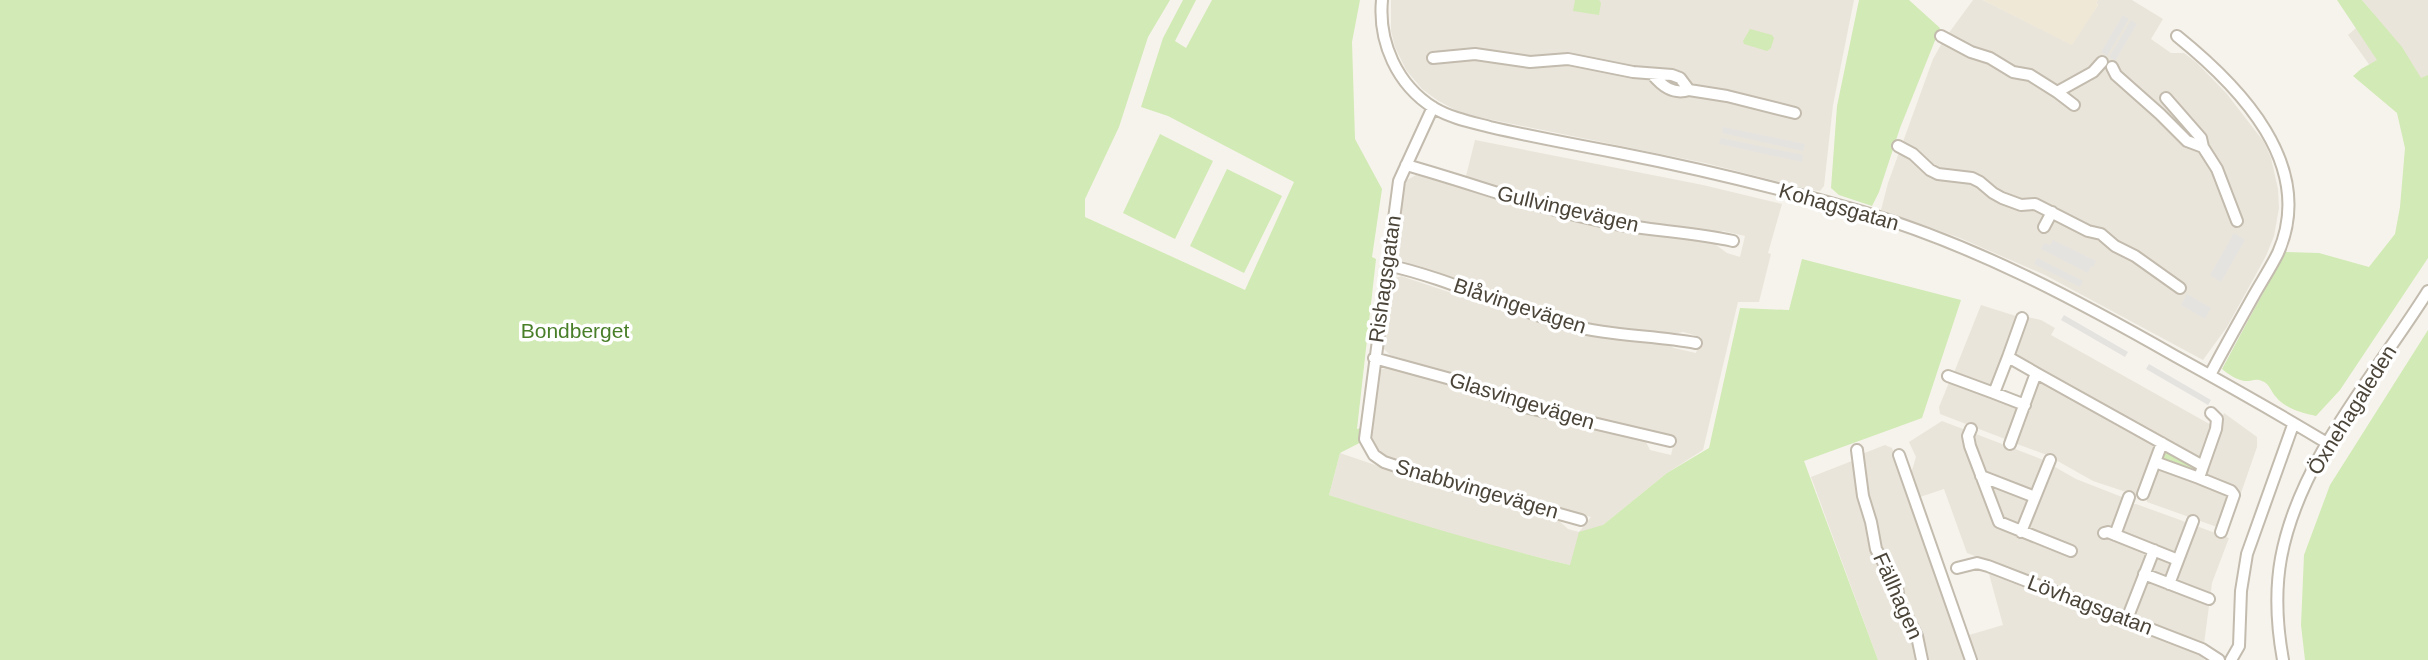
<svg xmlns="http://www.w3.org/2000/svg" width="2428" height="660" viewBox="0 0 2428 660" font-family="Arial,sans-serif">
	<rect width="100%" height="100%" fill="#f6f3ec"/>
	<!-- residential -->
	<path fill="#eae5da" d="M1391 0H1854L1833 105 1824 186 1820 191 1811 190 1705 163 1473 116 1457 111 1437 100 1422 89 1406 70 1395 47 1391 31Z
		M1973 0H1983L2071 44 2098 5 2096 3 2098 0H2132L2163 19 2151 39 2171 53H2184L2197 63 2227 94 2264 142 2271 158 2278 189 2279 208 2274 236 2266 256 2227 327 2203 360 2045 275 1960 238 1881 210 1888 183 1933 59 1943 41Z
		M2362 0H2428V114L2371 67 2348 35 2373 13Z
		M1475 140 1703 185 1782 204 1768 253 1771 254 1759 302H1738L1703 450 1667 473 1603 525 1570 565 1496 547 1408 522 1329 495 1340 453 1451 491 1557 519 1568 529 1579 532 1591 517 1450 479 1408 465 1380 453 1374 445 1370 430 1378 375 1380 370 1388 367 1457 387 1533 415 1646 442 1650 450 1671 455 1674 443 1523 401 1460 377 1390 355 1383 348 1393 279 1401 276 1559 329 1603 338 1669 345 1674 348 1696 353 1701 337 1683 332 1673 334 1602 326 1561 319 1405 263 1396 256 1395 250 1405 181 1416 175 1456 185 1517 207 1609 229 1712 242 1727 253 1740 257 1745 236 1723 231 1715 233 1683 227 1615 220 1525 197 1466 176Z
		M1981 305 2019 317 1991 388 1953 375Z
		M2028 317 2041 320 2055 328 2051 335 2213 426 2200 458H2193L2014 356 2024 319Z
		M2039 379 2157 443 2138 496 2093 481 2047 455 2017 444 2015 441Z
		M1950 380 2019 406 2010 437 2005 439 1940 414 1939 407Z
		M2224 413 2257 437V447L2241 493 2206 479 2203 474Z
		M1942 421 2041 459 2076 479 2122 497 2131 504H2136L2183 521 2195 528 2199 527 2229 538 2212 583 2204 644 1967 553 1944 489 1917 498 1910 477 1916 457 1909 442Z
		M1885 445 1892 448 1969 660H1925L1906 611 1912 607 1885 557 1880 552 1861 459 1862 454Z
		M1857 459 1864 522H1869L1895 589 1890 592 1913 632 1920 660H1878L1811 477Z
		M2158 467 2230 494 2217 527 2147 502 2145 495Z
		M1989 574 2198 654 2205 660H1976L1969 635 2003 625Z"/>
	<!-- education -->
	<path fill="#efe8d6" d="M1983 0H2098L2096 3 2098 5 2072 45Z"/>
	<!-- green -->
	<path fill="#d2eab5" d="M0 0H1170L1148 37 1119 127 1085 199V217L1245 290 1294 182 1168 116 1141 107 1163 38 1183 0H1196L1175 41 1186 48 1212 0H1360L1352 42 1355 139 1382 189 1372 257 1376 259 1357 429 1371 425V437L1340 453 1329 495C1409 522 1488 545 1570 565L1579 532 1603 525 1667 473 1709 448 1740 308 1789 310 1802 259 1961 300 1922 418 1804 461 1878 660H0Z
		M1575 0H1599L1601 3 1599 15 1573 11Z
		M1859 0H1909L1940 28 1900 128 1879 192 1872 206 1839 195 1831 188 1837 106Z
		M2337 0H2362L2402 47 2421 78 2428 75V258L2340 390 2316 416C2302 413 2286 409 2276 397 2271 392 2270 384 2262 381 2256 378 2252 381 2246 381 2238 381 2228 374 2222 369L2285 252 2319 253 2369 267 2395 234 2400 207 2405 148 2397 113 2353 76 2361 69 2377 60Z
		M1750 29 1772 35 1774 38 1771 48 1767 51 1744 44 1743 41Z
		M1160 134 1213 161 1175 239 1123 213Z
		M1227 169 1282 196 1244 273 1190 246Z
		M2428 330V660H2305L2301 625 2304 555 2330 485Z
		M2165 449 2198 467 2197 474 2160 460Z"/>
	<!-- parking -->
	<path fill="#e5e3e0" d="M2123 15 2129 19 2107 56 2101 52Z
		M2131 20 2137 24 2115 61 2109 57Z
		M1723 127 1805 144 1803 151 1722 133Z
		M1721 138 1803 155 1802 162 1719 144Z
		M2234 233 2245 240 2221 282 2210 275Z
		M2053 240 2096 261 2093 267 2091 266 2088 273 2041 249 2044 243 2050 245Z
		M2037 258 2083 281 2080 287 2034 264Z
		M2187 294 2211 308 2205 319 2181 305Z
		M2064 315 2128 352 2125 357 2061 320Z
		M2149 364 2211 400 2208 405 2146 369Z"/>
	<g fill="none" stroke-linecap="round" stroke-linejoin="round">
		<!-- minor casing -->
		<g stroke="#c2bbae" stroke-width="14">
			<path id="minor" d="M1382 0C1378 42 1397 85 1434 108 1451 118 1471 122 1490 127 1533 137 1576 145 1619 153 1701 169 1782 189 1863 212 1974 245 2075 299 2175 356 2226 384 2277 413 2327 443
				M1941 36 1971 52 1990 58 2013 72 2030 75 2057 92 2093 72 2102 62
				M2177 36C2239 86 2317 165 2278 253 2271 267 2262 281 2254 295 2239 322 2224 348 2210 375
				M1433 58 1475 54 1530 62 1568 59 1633 72 1672 75 1680 78 1689 90 1727 96 1795 113
				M2112 67 2116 75 2160 114 2187 141 2203 147 2217 169 2237 221
				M1652 74C1662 86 1673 95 1689 90
				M2057 92 2074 105
				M2166 98 2201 138 2203 147
				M1433 107 1399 181 1365 439 1374 455 1384 462 1444 482 1581 520
				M1898 146 1913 154 1930 170 1938 174 1972 178 1980 182 1993 193 2002 198 2021 205 2035 204 2088 231 2101 234 2115 246 2135 256 2180 288
				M1406 165C1475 184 1541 210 1611 223 1652 231 1693 232 1733 241
				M2044 227 2052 212
				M1387 265C1447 278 1503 306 1562 323 1605 336 1651 335 1696 343
				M2008 357 2022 318
				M1374 358 1458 381 1525 407 1670 441
				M2036 373 2203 466 2199 478 2155 462
				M1948 376 1994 393
				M1971 429 1968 436 1970 446 1999 522 2071 551
				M2010 444 2036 373 2008 357 1994 393 2025 405
				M1857 450 1863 496 1871 522 1876 549 1897 587 1899 601 1917 636 1922 660
				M1899 455 1971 660
				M2203 466 2216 429 2217 419 2211 413
				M1981 476 2035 497
				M2199 478 2231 491 2234 495 2221 532
				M2143 494 2162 443
				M2021 532 2050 460
				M2104 533 2108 532 2178 560
				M2115 535 2129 497
				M1957 568 1977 563 1988 566 2202 649 2219 660
				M2144 574 2209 599
				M2169 584 2193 521
				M2127 619 2154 550
				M2231 660 2239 646 2241 591 2247 554 2293 425
				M2283 660C2277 627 2275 591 2281 558 2299 460 2376 374 2428 291"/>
		</g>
		<!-- minor -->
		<use href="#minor" stroke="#fff" stroke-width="10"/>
	</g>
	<g text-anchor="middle" stroke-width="7" stroke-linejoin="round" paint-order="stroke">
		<!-- street labels -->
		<g font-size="21" fill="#4b4439" stroke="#fff">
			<text transform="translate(1839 207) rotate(16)" y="7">Kohagsgatan</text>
			<text transform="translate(1568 209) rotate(13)" y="7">Gullvingevägen</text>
			<text transform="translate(1385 279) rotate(-82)" y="7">Rishagsgatan</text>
			<text transform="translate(1520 306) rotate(18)" y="7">Blåvingevägen</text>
			<text transform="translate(1522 401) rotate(17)" y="7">Glasvingevägen</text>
			<text transform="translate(2352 410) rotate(-58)" y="7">Öxnehagaleden</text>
			<text transform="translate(1477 489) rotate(16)" y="7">Snabbvingevägen</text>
			<text transform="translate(1898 596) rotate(66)" y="7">Fällhagen</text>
			<text transform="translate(2090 605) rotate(21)" y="7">Lövhagsgatan</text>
		</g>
		<!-- park labels -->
		<g font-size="21" fill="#4a7f2a" stroke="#fff">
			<text x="575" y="338">Bondberget</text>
		</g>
	</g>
</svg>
